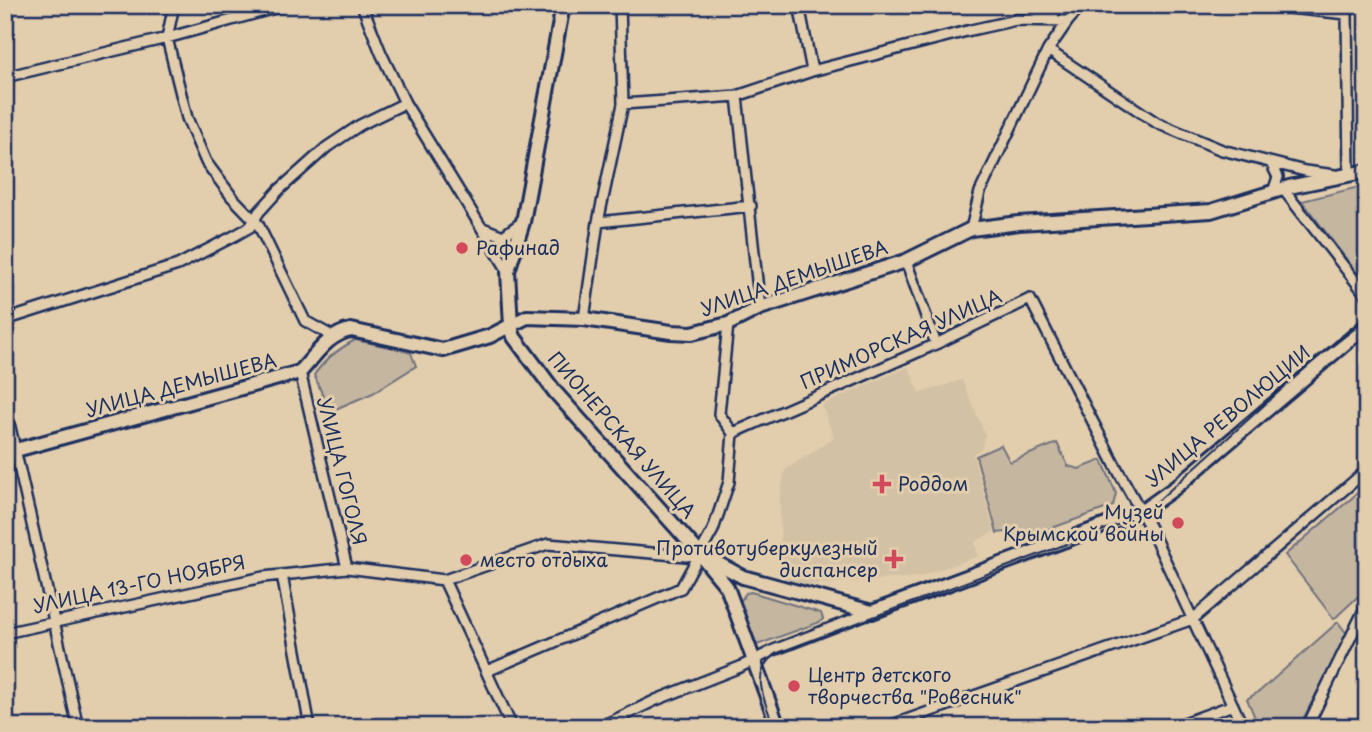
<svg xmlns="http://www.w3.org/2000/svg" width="1372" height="732" viewBox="0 0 1372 732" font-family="'Playpen Sans',sans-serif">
	<rect width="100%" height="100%" fill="#e2cdac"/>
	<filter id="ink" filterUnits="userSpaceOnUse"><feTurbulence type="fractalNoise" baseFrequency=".0143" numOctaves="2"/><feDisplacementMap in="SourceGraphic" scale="14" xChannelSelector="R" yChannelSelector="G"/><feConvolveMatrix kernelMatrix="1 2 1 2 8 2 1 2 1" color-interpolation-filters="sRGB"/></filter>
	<g filter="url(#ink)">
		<!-- built -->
		<path fill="#d3c1a6" d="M908 367 920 393 962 380 985 434 981 449 973 454 994 531 975 542 978 556 919 577 800 585 781 581 780 497 785 470 834 438 822 405Z"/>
		<!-- green -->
		<path fill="#c5b6a0" stroke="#70727f" stroke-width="2" d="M1367 185V286L1302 201Z
			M355 340 394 348 411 353 416 366 373 393 333 410C322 401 321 388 314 375 325 359 338 349 355 340Z
			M1057 443 1068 466 1079 469 1102 460 1116 493 1113 506 1019 540 1015 531 997 533 976 456 1001 445 1010 462Z
			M1367 485V588L1334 619 1285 555Z
			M751 592 821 613 823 619 820 622 757 645 740 602 746 593Z
			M1338 622 1347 634 1299 727H1259L1247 699 1260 691Z"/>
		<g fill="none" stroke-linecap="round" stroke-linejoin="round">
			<!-- minor casing -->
			<g stroke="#1b2f5e" stroke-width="14">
				<path id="minor" d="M174 5 167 38 187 118 206 162 232 197 258 224 305 321 332 336
					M362 5 381 53 405 103 508 271
					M799 5 812 71
					M1015 5 1054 17
					M1260 5 1347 14
					M1048 50 1157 123 1222 150 1305 171 1335 175
					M5 77 167 38 286 5
					M737 96 760 308
					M623 104 737 96 812 71 971 30 1016 20 1068 21
					M1271 163 1278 177 1273 192
					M1349 174 1347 14 1349 5
					M1283 189 1367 296
					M598 222 751 206
					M483 228 503 236 522 222
					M971 229 980 192 1048 50 1068 21 1082 5
					M906 261 936 344
					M584 319 598 222 623 104 620 5
					M5 320 178 265 236 235 250 227 259 212 279 190 327 147 360 125 405 103
					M5 405 78 727
					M733 433 936 344 1030 299 1116 467 1150 528 1243 727
					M347 568 444 580 548 544 686 556 700 554
					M282 575 310 727
					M444 580 512 727
					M5 633 263 577 347 568 300 372
					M487 671 681 588 713 530 729 482 733 433 719 414 728 324
					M600 727 656 700 740 667 774 650 872 612
					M886 727 1193 619 1367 470
					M1173 727 1233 705
					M1307 727 1363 612 1367 608"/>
			</g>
			<!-- tertiary casing -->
			<g stroke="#1b2f5e" stroke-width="18">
				<path id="tertiary" d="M563 5 523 222 508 271 511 326 514 337 555 392 700 554 727 587 778 727
					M5 453 300 372C315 356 328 334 351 330L443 350 490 336 527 317 584 319 671 332 692 333 728 324 760 308 906 261 971 229 1019 223 1211 211 1289 187 1367 171
					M706 557 743 577 872 612 1141 512 1176 487 1367 325"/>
			</g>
			<!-- minor -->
			<use href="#minor" stroke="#e2cdac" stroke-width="9"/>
			<!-- tertiary -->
			<use href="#tertiary" stroke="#e2cdac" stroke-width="12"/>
			<!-- tram -->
			<path stroke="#1b2f5e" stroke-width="2" d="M774 727C765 701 749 674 775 654L1141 516 1312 362 1367 319"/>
		</g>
	</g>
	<!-- markers -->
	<g fill="#d1495b" stroke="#e2cdac" stroke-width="2.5">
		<circle cx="462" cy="248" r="7"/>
		<path d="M878.5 473.5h7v7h7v7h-7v7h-7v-7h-7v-7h7z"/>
		<circle cx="1178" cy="523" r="7"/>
		<path d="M890.5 548.5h7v7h7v7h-7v7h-7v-7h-7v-7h7z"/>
		<circle cx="466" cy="560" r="7"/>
		<circle cx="794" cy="686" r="7"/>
	</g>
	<g text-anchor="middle" stroke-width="6" stroke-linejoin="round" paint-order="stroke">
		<!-- poi labels -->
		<g font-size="19" fill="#1b2f5e" stroke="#e2cdac" text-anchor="start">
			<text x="476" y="255">Рафинад</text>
			<text x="898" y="491">Роддом</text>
			<text x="1164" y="519" text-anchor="end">Музей<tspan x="1164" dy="22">Крымской войны</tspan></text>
			<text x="878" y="555" text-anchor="end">Противотуберкулезный<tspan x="878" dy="22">диспансер</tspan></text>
			<text x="480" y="567">место отдыха</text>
			<text x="808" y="682">Центр детского<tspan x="808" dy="22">творчества "Ровесник"</tspan></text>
		</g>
		<!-- street labels -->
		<g font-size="19" fill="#1b2f5e" stroke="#e2cdac">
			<text transform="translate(794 278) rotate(-19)" y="7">УЛИЦА ДЕМЫШЕВА</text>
			<text transform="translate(901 339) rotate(-24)" y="7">ПРИМОРСКАЯ УЛИЦА</text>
			<text transform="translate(181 385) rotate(-15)" y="7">УЛИЦА ДЕМЫШЕВА</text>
			<text transform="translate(1228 416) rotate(-40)" y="7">УЛИЦА РЕВОЛЮЦИИ</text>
			<text transform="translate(622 435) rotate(49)" y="7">ПИОНЕРСКАЯ УЛИЦА</text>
			<text transform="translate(342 471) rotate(76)" y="7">УЛИЦА ГОГОЛЯ</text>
			<text transform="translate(139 584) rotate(-12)" y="7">УЛИЦА 13-ГО НОЯБРЯ</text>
		</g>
	</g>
	<!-- margin -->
	<rect width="1372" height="732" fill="none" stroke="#e2cdac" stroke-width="28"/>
	<rect x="14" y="14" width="1344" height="704" fill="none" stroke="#1b2f5e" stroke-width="2.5" filter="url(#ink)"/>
</svg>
